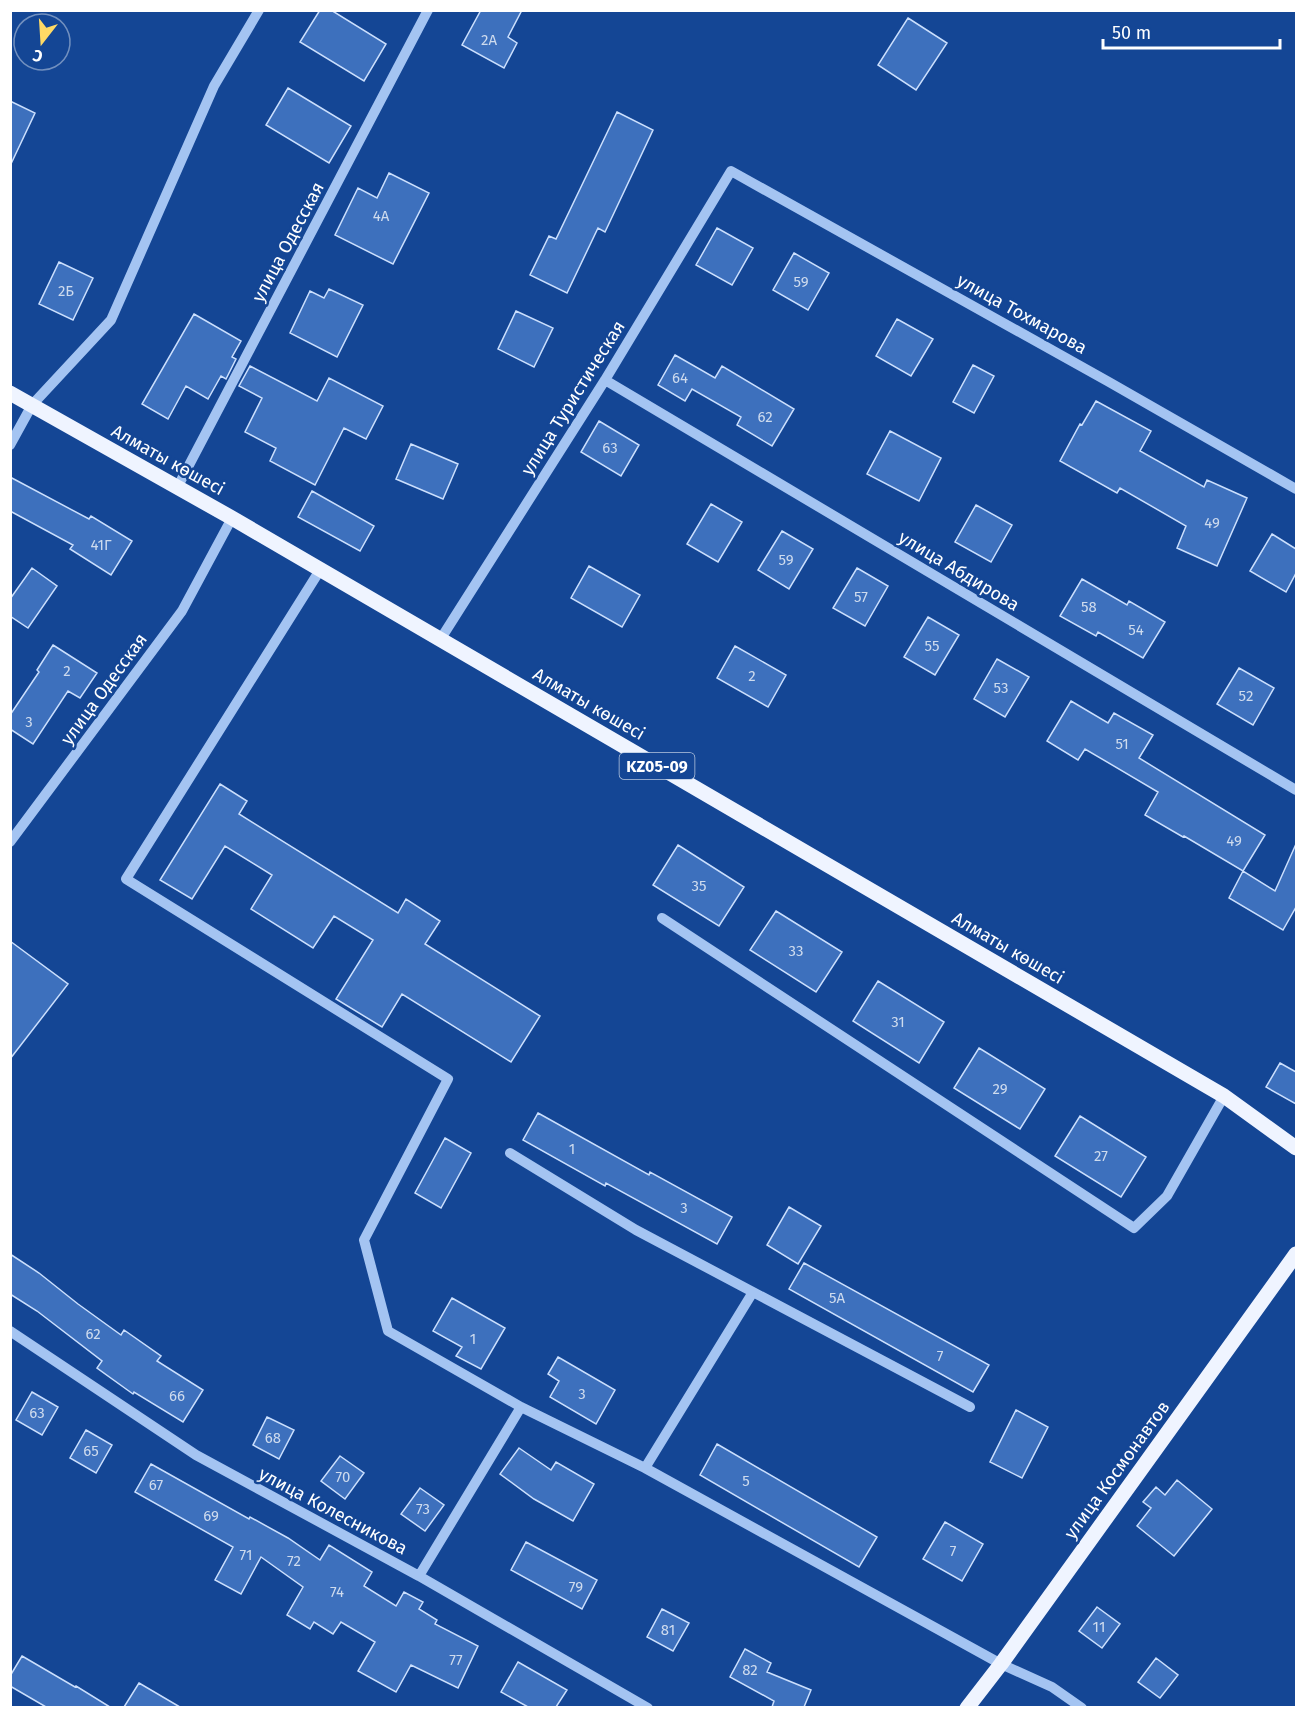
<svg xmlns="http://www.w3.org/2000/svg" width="1307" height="1718" viewBox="0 0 1307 1718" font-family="'Fira Sans',sans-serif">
	<rect width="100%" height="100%" fill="#144695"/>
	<!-- building -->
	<path fill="#3d70bd" stroke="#cbdffd" stroke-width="1.5" d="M320 10H331L386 44 364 81 300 42Z
		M481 10H522L508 37 517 43 504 68 462 45Z
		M908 18 947 43 916 90 878 65Z
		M288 88 351 126 329 163 266 125Z
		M10 101 35 113 10 166Z
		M617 112 653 130 605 232 598 228 567 293 530 275 549 236 556 239Z
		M389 173 429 193 393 264 335 235 358 188 377 198Z
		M717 228 753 248 732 285 696 265Z
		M794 253 829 273 808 310 773 290Z
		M59 262 93 278 73 320 39 304Z
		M329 289 363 305 337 357 290 333 310 291 324 298Z
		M516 311 553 328 534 367 498 349Z
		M194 314 241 341 232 357 236 359 226 379 221 376 208 399 186 386 168 419 142 404Z
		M897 319 933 339 911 376 876 356Z
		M675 355 715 378 722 366 794 409 772 446 737 425 741 417 692 389 685 401 658 385Z
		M973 365 994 376 974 413 953 402Z
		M250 366 317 401 329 378 383 406 366 439 344 428 315 485 270 461 276 448 245 432 262 398 239 386Z
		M1096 401 1151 431 1140 451 1204 487 1207 480 1247 498 1217 566 1177 548 1186 526 1120 488 1117 493 1060 461 1080 424 1082 425Z
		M599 421 639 445 621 476 581 452Z
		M890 431 941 458 919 501 867 474Z
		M411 444 458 464 443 499 396 479Z
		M10 477 89 519 91 516 132 541 111 575 70 549 73 545 10 511Z
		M312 491 374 526 360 551 298 517Z
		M711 504 742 522 718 562 687 544Z
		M976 505 1012 525 991 562 955 542Z
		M782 531 813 549 789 589 758 570Z
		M1272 534 1296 549V573L1286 592 1250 571Z
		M589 566 640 595 622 627 571 598Z
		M32 568 57 586 28 628 10 616V599Z
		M857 568 888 586 865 626 833 608Z
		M1082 579 1127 605 1129 601 1165 622 1143 658 1098 632 1096 636 1060 616Z
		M928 617 959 635 935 675 904 657Z
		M53 645 97 673 80 698 68 691 33 744 10 729V715L39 672 37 670Z
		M735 646 786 675 768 707 717 678Z
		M997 659 1029 677 1005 717 974 699Z
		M1239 668 1274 688 1253 725 1217 704Z
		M1071 701 1108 723 1114 713 1153 735 1139 758 1265 835 1243 871 1184 836 1183 837 1145 815 1158 792 1085 749 1078 760 1047 741Z
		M220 784 247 801 239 814 398 913 406 899 440 921 425 944 540 1016 511 1062 402 994 382 1027 336 999 373 940 334 916 313 948 251 909 272 875 225 846 192 899 160 880Z
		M1296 844V907L1283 930 1229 898 1243 871 1275 891Z
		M678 845 744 887 719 926 653 885Z
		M776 911 842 952 816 992 750 950Z
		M10 941 68 984 10 1059Z
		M878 981 944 1022 919 1063 853 1021Z
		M979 1048 1045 1089 1020 1129 954 1088Z
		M1280 1063 1296 1072V1104L1266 1087Z
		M538 1113 649 1175 650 1172 732 1217 717 1244 606 1183 605 1186 523 1140Z
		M1080 1116 1146 1157 1121 1197 1055 1156Z
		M445 1138 471 1153 441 1208 415 1193Z
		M789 1207 821 1226 798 1264 767 1245Z
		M10 1254 39 1273 78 1304 121 1335 124 1330 161 1356 157 1361 203 1390 183 1422 134 1392 133 1394 97 1368 102 1361 37 1311 10 1294Z
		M804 1263 989 1365 973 1392 789 1289Z
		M452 1298 505 1328 481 1369 456 1356 462 1347 433 1331Z
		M558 1357 615 1390 596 1424 550 1397 559 1381 548 1374Z
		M32 1392 58 1407 42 1435 16 1420Z
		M1016 1410 1048 1427 1022 1478 990 1462Z
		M267 1417 294 1430 279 1459 253 1445Z
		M86 1430 112 1445 96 1473 70 1458Z
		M717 1444 877 1537 859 1567 700 1475Z
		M519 1448 551 1470 556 1462 594 1484 573 1521 534 1499 500 1474Z
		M340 1456 364 1473 345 1499 321 1481Z
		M151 1464 249 1519 250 1517 288 1538 320 1560 329 1545 372 1572 364 1586 396 1606 404 1592 423 1602 419 1609 437 1620 435 1624 478 1646 458 1688 411 1665 396 1692 358 1671 375 1642 341 1622 333 1634 314 1622 310 1629 287 1615 303 1587 261 1557 241 1594 215 1580 233 1547 135 1492Z
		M1177 1480 1212 1509 1174 1556 1137 1526 1151 1508 1143 1502 1156 1487 1165 1495Z
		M420 1488 444 1505 425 1531 401 1514Z
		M945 1522 983 1544 962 1581 923 1559Z
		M526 1542 597 1580 582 1609 511 1570Z
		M1097 1607 1120 1624 1102 1648 1079 1631Z
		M662 1609 689 1623 673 1651 647 1637Z
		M745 1649 771 1663 767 1672 811 1690 804 1707H772L774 1701 730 1677Z
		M22 1656 75 1687 76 1686 110 1707H46L10 1686V1676Z
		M1156 1658 1178 1675 1160 1698 1138 1682Z
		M518 1662 567 1690 556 1707H528L501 1692Z
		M139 1683 180 1707H124Z"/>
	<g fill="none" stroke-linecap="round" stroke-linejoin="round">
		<!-- minor -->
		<path stroke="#a4c4f2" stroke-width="10" d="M605 380 1296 790
			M10 445 32 405 111 320 214 86 259 10
			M177 488 428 10
			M320 570 126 879 448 1079 364 1240 388 1331 521 1407 645 1468 1001 1664 1052 1687 1082 1708
			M440 640 605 380 731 171 1109 382 1296 489
			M10 842 182 611 232 518
			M662 918 1134 1228 1167 1196 1224 1096
			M510 1153 636 1230 970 1407
			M10 1331 196 1455 419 1576 648 1708
			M645 1468 753 1292
			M419 1576 521 1407"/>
		<!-- major -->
		<path stroke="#eff4ff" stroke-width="15" d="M10 393 232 518 1224 1096 1296 1148
			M967 1708 1001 1664 1296 1254"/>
	</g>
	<g text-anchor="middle" stroke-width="5" stroke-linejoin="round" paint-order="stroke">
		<!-- number labels -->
		<g font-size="15" fill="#cedbee">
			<text x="489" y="45">2А</text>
			<text x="381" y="221">4А</text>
			<text x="801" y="287">59</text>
			<text x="66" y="296">2Б</text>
			<text x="680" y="383">64</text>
			<text x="765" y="422">62</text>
			<text x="610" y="453">63</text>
			<text x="1212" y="528">49</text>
			<text x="101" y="550">41Г</text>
			<text x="786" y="565">59</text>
			<text x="861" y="602">57</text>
			<text x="1089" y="612">58</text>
			<text x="1136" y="635">54</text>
			<text x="932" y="651">55</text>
			<text x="67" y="676">2</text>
			<text x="752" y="681">2</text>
			<text x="1001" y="693">53</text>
			<text x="1246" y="701">52</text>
			<text x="29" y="727">3</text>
			<text x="1122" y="749">51</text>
			<text x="1234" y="846">49</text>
			<text x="699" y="891">35</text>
			<text x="796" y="956">33</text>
			<text x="898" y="1027">31</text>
			<text x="1000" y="1094">29</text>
			<text x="572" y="1154">1</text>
			<text x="1101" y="1161">27</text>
			<text x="684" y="1213">3</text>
			<text x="837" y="1303">5А</text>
			<text x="93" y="1339">62</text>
			<text x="473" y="1344">1</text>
			<text x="940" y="1361">7</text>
			<text x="582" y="1399">3</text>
			<text x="177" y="1401">66</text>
			<text x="37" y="1418">63</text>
			<text x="273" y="1443">68</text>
			<text x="91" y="1456">65</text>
			<text x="343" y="1482">70</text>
			<text x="746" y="1486">5</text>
			<text x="156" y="1490">67</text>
			<text x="423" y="1514">73</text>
			<text x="211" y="1521">69</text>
			<text x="953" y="1556">7</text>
			<text x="246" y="1560">71</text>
			<text x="294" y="1566">72</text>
			<text x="576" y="1592">79</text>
			<text x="337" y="1597">74</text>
			<text x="1099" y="1632">11</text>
			<text x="668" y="1635">81</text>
			<text x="456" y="1665">77</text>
			<text x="750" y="1675">82</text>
		</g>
		<!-- shield labels -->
		<rect fill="#144695" stroke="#b8c8df" stroke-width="1.5" x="619.5" y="753" width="75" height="26" rx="4.5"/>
		<g font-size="16" font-weight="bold" fill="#fff">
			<text x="657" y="772">KZ05-09</text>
		</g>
		<!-- street labels -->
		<g font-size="18" fill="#fff" stroke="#144695">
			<text transform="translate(288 242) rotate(-62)" y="6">улица Одесская</text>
			<text transform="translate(1022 314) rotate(29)" y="6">улица Тохмарова</text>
			<text transform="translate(573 398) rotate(-58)" y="6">улица Туристическая</text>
			<text transform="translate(168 460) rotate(29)" y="6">Алматы көшесі</text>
			<text transform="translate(959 571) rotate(31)" y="6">улица Абдирова</text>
			<text transform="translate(104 689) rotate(-54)" y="6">улица Одесская</text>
			<text transform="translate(589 704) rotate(30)" y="6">Алматы көшесі</text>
			<text transform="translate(1008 948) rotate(30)" y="6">Алматы көшесі</text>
			<text transform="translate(1117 1470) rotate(-54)" y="6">улица Космонавтов</text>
			<text transform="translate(333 1511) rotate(28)" y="6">улица Колесникова</text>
		</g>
	</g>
	<!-- border -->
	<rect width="1307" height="1718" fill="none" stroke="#ffffff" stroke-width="24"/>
	<!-- north arrow -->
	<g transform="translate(42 42) rotate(197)"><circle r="28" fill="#144695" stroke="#7290bf" stroke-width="1.5"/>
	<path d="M0-4.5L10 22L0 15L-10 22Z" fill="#ffda65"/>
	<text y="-9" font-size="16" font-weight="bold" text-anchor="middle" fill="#ffffff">С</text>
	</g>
	<!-- scale -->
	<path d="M1103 39v9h177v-9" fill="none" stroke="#ffffff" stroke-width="3"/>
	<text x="1112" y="39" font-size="18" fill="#ffffff" stroke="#144695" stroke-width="4.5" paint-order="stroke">50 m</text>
</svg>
